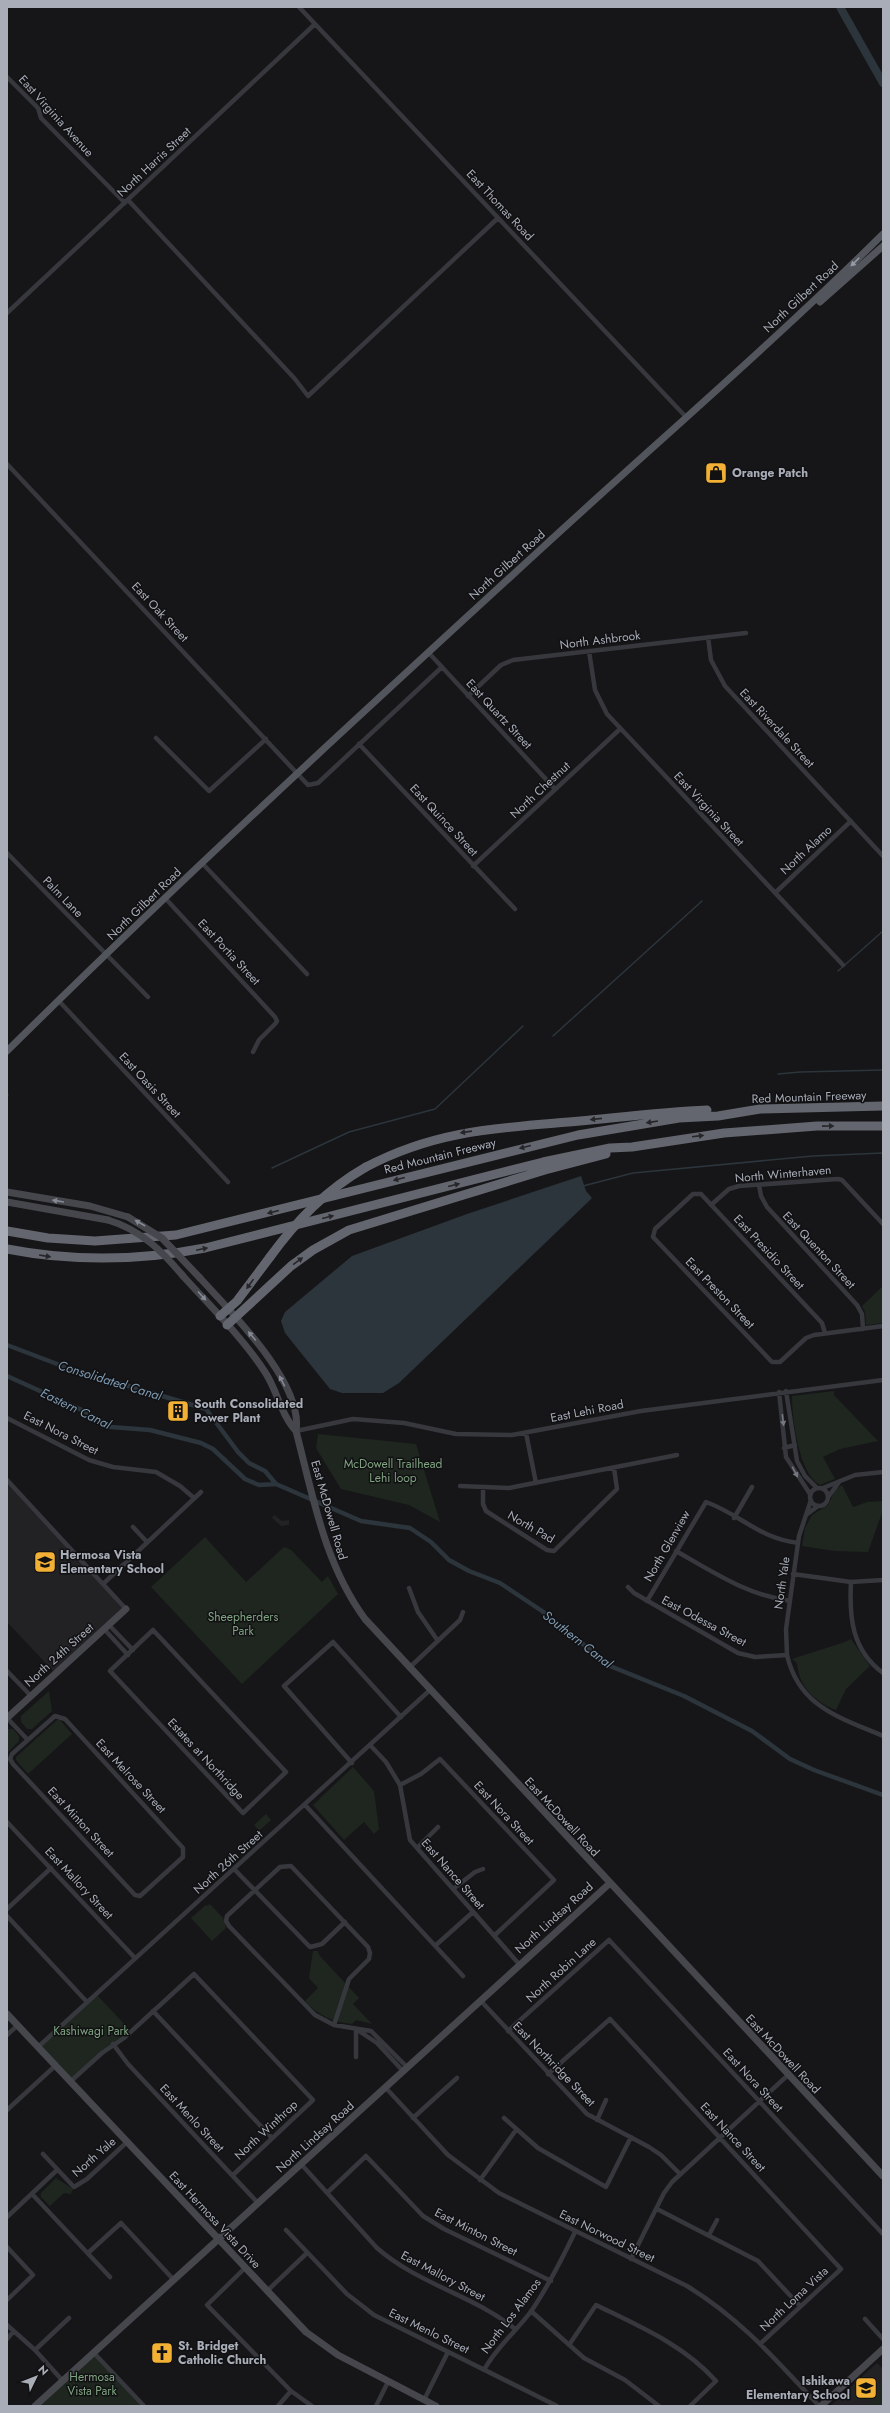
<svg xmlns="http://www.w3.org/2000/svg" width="890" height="2413" viewBox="0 0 890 2413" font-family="Jost,sans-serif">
	<rect width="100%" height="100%" fill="#161618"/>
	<!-- built -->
	<path fill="#222225" d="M7 1480 126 1609 56 1674 7 1622Z
		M274 1515 282 1521 289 1520V1525L281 1526 272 1518Z
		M877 2363 883 2369V2406H830Z"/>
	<!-- green -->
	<path fill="#1e261f" d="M883 1286V1323L866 1325 865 1312 862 1306Z
		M834 1391V1395L878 1441 840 1449 823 1457 835 1479 820 1485C799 1475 792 1418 792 1396Z
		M318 1434 416 1444 440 1522 409 1505 341 1489 316 1448Z
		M842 1485 853 1507 867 1502 883 1501V1510L868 1552 835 1551 802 1546 805 1528 812 1515 828 1505 836 1489Z
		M205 1537 246 1582 284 1547 291 1550 322 1582 328 1576 338 1594 242 1684 151 1587Z
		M851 1639 870 1666 846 1689 836 1710C814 1701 799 1687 797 1663L792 1659 845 1642Z
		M49 1691 52 1711 32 1729H27L21 1722V1716Z
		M57 1720H60L72 1734 28 1774 16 1760V1757Z
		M7 1729H13L19 1736V1741L7 1753Z
		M353 1767 374 1791 379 1829 374 1834 364 1822 344 1840 313 1805Z
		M266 1814 271 1820 259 1831 254 1825Z
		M210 1904 223 1918 226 1928 212 1941 191 1918 206 1905 207 1906Z
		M313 1951H318L319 1955 359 1998 353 2004 372 2024 356 2020 352 2024C333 2022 319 2016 305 2001L318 1988 309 1978Z
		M96 1994 131 2031 71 2081 38 2047Z
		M56 2178 73 2189 71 2194 64 2193 50 2206 41 2197V2193Z
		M94 2353 144 2406H35Z
		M882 2385 883 2406H868L871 2401 867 2397Z"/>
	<!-- water -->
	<path fill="#2c353c" d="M581 1176 586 1191 592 1198 588 1202 399 1383 383 1393H342L330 1389 285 1333 281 1321 285 1312 352 1256 467 1214Z"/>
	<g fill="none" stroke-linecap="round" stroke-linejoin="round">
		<!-- stream -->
		<path stroke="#2c353c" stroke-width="1.5" d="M838 971 883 931
			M553 1036 702 901
			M778 1074 800 1072 883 1070
			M7 1094 8 1095
			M272 1168 349 1132 435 1109 523 1026
			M583 1186 633 1173 813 1156 883 1153"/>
		<!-- canal -->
		<path stroke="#2c353c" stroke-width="4.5" d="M7 1345 65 1367 206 1409 238 1452 249 1463 265 1471 276 1484 361 1521 410 1528 431 1542 449 1560 469 1571 500 1583 542 1611 610 1666 684 1696 752 1731 790 1759 814 1770 883 1795
			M7 1376 84 1411 111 1427 150 1430 201 1443 213 1449 245 1479 259 1485 276 1484"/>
		<!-- river -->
		<path stroke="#2c353c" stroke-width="8" d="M840 7 883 83"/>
		<!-- street -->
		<path stroke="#37383d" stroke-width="4.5" d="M299 7 686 417
			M7 77 38 108 41 118 125 203
			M128 200 295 379 308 396 498 218
			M7 313 315 24
			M7 464 308 785 318 783 442 667
			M708 637 711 660 725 686 883 856
			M589 651 595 690 607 714 843 965
			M428 652 555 789
			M468 696 501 665 513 660 746 633
			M156 738 209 791 266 739
			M359 744 515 909
			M7 853 148 997
			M202 863 307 974
			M473 866 620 729
			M775 893 851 821
			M165 898 275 1017 277 1021 275 1024 259 1040 253 1052
			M58 1000 228 1182
			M759 1185 761 1196 767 1207 857 1305 862 1314 863 1329
			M711 1205 729 1189 739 1186 838 1179 842 1180 883 1224
			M825 1333 822 1323 701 1194H693L655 1229 653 1237 772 1362H780L806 1338 814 1335 883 1326
			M786 1391 797 1461 805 1476 817 1488
			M779 1392 786 1457 810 1494
			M7 1418 89 1460 113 1467 156 1472 180 1486 194 1498
			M296 1431 353 1419 404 1423 456 1434 512 1435 641 1411 883 1380
			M526 1433 536 1483
			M784 1448 795 1445
			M7 1480 126 1609
			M460 1486 509 1488 677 1455
			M810 1497a9 9 0 1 1 18 0a9 9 0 1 1-18 0Z
			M483 1488V1504L486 1511 547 1550 554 1551 617 1489 614 1468
			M823 1488 855 1475 883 1472
			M829 1496 839 1482
			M806 1515 818 1506
			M734 1518 752 1487
			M133 1527 147 1542
			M676 1551C713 1572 747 1595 790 1601
			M793 1574 851 1582 883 1580
			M851 1582C849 1618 852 1650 883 1673
			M103 1584 201 1492
			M628 1587 634 1593 738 1653 755 1657 787 1655C799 1707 839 1717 883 1736
			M409 1588 418 1612 438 1641
			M647 1601 706 1502C740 1514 758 1538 798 1543
			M109 1625 133 1650
			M104 1629 128 1655
			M153 1630 286 1772 243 1813 110 1671Z
			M787 1655 786 1629 799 1536 811 1500
			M409 1668 460 1620 463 1612
			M7 1671 31 1696
			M55 1716 65 1719 183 1848V1857L140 1896 135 1895 13 1764 10 1759 12 1754Z
			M7 1718 27 1739
			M370 1745 386 1762 400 1785 410 1840 519 1964
			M352 1763 284 1686 333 1642 401 1717
			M400 1785 421 1774 440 1759 554 1880 495 1935
			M305 1805 463 1976
			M7 1822 135 1958
			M417 1848 438 1827
			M234 1869 310 1947 322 1944 345 1922
			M453 1889 475 1872 483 1869
			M7 1909 51 1868
			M7 1916 87 2002
			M436 1945 473 1912
			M480 2000 587 2114 649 2147 661 2155 680 2174
			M153 2011 272 2138
			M334 2025 349 1979 369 1959 370 1953 368 1947 291 1866 280 1867 227 1916 226 1921 229 1926 315 2015 334 2025 371 2031 407 2067
			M356 2029 377 2043 403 2071
			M356 2029V2057
			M508 2031 609 1940 883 2234
			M7 2035 18 2025
			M113 2044 128 2064 258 2203
			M38 2047 430 1690
			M548 2074 610 2019 841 2269 760 2344
			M71 2081 102 2053 124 2038 194 1974 313 2100 233 2175
			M385 2087 448 2155 499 2193 687 2286C741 2319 776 2360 819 2406
			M7 2110 55 2066
			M413 2118 457 2078
			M504 2118 538 2148 606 2187 631 2137
			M597 2120 606 2100
			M43 2154 74 2187 87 2179 127 2142
			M301 2164 377 2248C418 2284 473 2295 515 2329
			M480 2180 516 2130
			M328 2192 366 2156 423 2216 444 2229 551 2281
			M32 2194 110 2277
			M657 2209 758 2261 800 2306
			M7 2217 57 2170
			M286 2230 347 2294 374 2315 557 2406
			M709 2235 717 2220
			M7 2247 33 2275 7 2300
			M88 2253 121 2223 173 2279
			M631 2259 664 2193 672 2182 788 2075
			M245 2268 207 2305 291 2391 312 2406
			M267 2291 307 2253
			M531 2311 584 2358 625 2380 659 2406
			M865 2319 883 2339
			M7 2325 35 2350 62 2380
			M7 2339 13 2332
			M569 2345 596 2305C639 2326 684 2345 716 2381L690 2406
			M35 2350 69 2318
			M94 2353 144 2406
			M484 2370C497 2346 517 2331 532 2310 549 2285 562 2259 575 2232
			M424 2400 448 2352
			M278 2406 291 2391
			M376 2406 388 2382"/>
		<!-- secondary -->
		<path stroke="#45474d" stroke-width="7" d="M7 1192 90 1206 128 1217
			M7 1202 108 1220
			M183 1276C211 1307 242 1337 265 1372 277 1390 281 1415 296 1431
			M200 1278C230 1311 304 1383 296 1431 313 1496 324 1563 365 1619L883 2176
			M7 1718 126 1609
			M7 2014 306 2332 338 2355 436 2406
			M35 2406 609 1884
			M821 2406 883 2349"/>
		<!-- primary -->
		<path stroke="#53555c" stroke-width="7" d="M820 302 883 246
			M7 1051C181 879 362 713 542 548 656 443 773 343 883 234"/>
		<!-- highway -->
		<path stroke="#63666e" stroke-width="9" d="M366 1167C438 1129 501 1128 580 1121 622 1117 664 1112 707 1110
			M7 1231 48 1238 95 1241 176 1235 578 1135 679 1118 718 1116 760 1109 883 1106
			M7 1249C74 1262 138 1261 205 1248L543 1162 610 1148 632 1147 724 1133 817 1126H883
			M220 1316 237 1301 270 1257
			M227 1325 291 1266 313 1250 349 1230 545 1170 606 1154"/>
		<!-- secondary-bridge -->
		<path stroke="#45474d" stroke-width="7" d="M128 1217 162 1238 200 1278
			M108 1220C141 1230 162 1251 183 1276"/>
		<!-- highway-bridge -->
		<path stroke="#63666e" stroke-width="9" d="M270 1257C297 1220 326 1190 366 1167"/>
	</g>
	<!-- one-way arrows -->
	<defs><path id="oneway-solid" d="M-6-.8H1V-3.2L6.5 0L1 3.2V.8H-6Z"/></defs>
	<use fill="#979ba6" href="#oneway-solid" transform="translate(855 262) rotate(135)"/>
	<g fill="#26262a">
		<use href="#oneway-solid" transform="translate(596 1119) rotate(174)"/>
		<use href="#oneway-solid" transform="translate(652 1122) rotate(171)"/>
		<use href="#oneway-solid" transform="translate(828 1126) rotate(-1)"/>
		<use href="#oneway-solid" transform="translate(466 1132) rotate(172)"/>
		<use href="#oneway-solid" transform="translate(698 1136) rotate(-7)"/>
		<use href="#oneway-solid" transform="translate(525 1147) rotate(166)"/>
		<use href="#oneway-solid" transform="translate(399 1179) rotate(166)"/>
		<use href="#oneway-solid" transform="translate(454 1185) rotate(-14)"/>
		<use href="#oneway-solid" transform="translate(273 1212) rotate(166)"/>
		<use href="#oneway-solid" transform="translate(328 1217) rotate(-14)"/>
		<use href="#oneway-solid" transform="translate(202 1249) rotate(-12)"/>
		<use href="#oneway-solid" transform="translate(45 1256) rotate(9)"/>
		<use href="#oneway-solid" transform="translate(298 1261) rotate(-36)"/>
		<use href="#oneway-solid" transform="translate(250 1284) rotate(126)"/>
	</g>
	<g fill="#858993">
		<use href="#oneway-solid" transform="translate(58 1201) rotate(-171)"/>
		<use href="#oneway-solid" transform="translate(140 1223) rotate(-150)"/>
		<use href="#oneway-solid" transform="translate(202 1296) rotate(48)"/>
		<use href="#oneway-solid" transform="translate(252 1336) rotate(-130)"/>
		<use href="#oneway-solid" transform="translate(282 1381) rotate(-117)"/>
	</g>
	<g fill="#757881">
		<use href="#oneway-solid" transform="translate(783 1420) rotate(83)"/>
		<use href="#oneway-solid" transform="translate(795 1472) rotate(63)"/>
	</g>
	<!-- icons -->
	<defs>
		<g id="shop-square" transform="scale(1.15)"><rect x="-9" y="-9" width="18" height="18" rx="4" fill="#f2b134" stroke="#111113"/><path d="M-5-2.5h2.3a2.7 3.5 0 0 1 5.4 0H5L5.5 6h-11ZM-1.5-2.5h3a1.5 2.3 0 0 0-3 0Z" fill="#111"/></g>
		<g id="building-square" transform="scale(1.15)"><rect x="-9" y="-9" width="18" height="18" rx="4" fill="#f2b134" stroke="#111113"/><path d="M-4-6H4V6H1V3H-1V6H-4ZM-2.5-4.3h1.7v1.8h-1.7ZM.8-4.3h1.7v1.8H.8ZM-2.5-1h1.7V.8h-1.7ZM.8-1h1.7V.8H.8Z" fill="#111"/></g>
		<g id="school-square" transform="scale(1.15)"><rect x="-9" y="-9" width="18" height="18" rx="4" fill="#f2b134" stroke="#111113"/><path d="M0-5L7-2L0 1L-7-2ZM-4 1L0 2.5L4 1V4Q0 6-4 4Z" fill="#111"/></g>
		<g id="church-square" transform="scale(1.15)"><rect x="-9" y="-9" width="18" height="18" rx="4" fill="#f2b134" stroke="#111113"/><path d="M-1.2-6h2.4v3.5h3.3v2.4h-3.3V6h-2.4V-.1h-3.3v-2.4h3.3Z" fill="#111"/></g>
	</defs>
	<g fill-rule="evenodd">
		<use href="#shop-square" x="716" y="473"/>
		<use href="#building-square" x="178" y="1411"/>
		<use href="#school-square" x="45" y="1562"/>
		<use href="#church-square" x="162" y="2353"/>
		<use href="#school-square" x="866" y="2388"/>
	</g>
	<g text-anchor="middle" stroke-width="3" stroke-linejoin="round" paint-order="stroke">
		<!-- street labels -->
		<g font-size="12" fill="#a8adb8" stroke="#111113">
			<text transform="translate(56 116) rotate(48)" y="4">East Virginia Avenue</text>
			<text transform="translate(154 162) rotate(-43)" y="4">North Harris Street</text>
			<text transform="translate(500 205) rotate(47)" y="4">East Thomas Road</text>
			<text transform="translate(801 297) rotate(-43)" y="4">North Gilbert Road</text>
			<text transform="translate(507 565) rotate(-42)" y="4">North Gilbert Road</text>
			<text transform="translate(160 612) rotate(47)" y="4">East Oak Street</text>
			<text transform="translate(600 640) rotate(-7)" y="4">North Ashbrook</text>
			<text transform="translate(499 714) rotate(47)" y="4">East Quartz Street</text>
			<text transform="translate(777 728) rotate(47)" y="4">East Riverdale Street</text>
			<text transform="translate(540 790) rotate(-43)" y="4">North Chestnut</text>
			<text transform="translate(709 809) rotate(47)" y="4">East Virginia Street</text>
			<text transform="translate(444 820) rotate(47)" y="4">East Quince Street</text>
			<text transform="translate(806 850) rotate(-43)" y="4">North Alamo</text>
			<text transform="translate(63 897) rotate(46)" y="4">Palm Lane</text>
			<text transform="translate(144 904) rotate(-44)" y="4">North Gilbert Road</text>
			<text transform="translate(229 952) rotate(47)" y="4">East Portia Street</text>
			<text transform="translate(150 1085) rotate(47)" y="4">East Oasis Street</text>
			<text transform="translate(809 1097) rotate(-2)" y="4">Red Mountain Freeway</text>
			<text transform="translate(440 1156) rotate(-14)" y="4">Red Mountain Freeway</text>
			<text transform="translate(783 1174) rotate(-5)" y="4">North Winterhaven</text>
			<text transform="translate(819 1250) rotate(47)" y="4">East Quenton Street</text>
			<text transform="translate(769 1252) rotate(47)" y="4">East Presidio Street</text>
			<text transform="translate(720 1293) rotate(46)" y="4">East Preston Street</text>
			<text transform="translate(587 1411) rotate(-11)" y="4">East Lehi Road</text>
			<text transform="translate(61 1433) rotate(27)" y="4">East Nora Street</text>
			<text transform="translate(329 1510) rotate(74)" y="4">East McDowell Road</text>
			<text transform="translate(531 1527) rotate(30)" y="4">North Pad</text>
			<text transform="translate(667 1546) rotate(-60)" y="4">North Glenview</text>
			<text transform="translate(782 1583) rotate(-82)" y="4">North Yale</text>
			<text transform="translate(704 1621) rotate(28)" y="4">East Odessa Street</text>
			<text transform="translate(59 1655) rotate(-42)" y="4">North 24th Street</text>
			<text transform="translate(206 1759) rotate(47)" y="4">Estates at Northridge</text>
			<text transform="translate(131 1776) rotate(47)" y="4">East Melrose Street</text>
			<text transform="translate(504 1813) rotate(47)" y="4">East Nora Street</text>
			<text transform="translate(562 1817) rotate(47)" y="4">East McDowell Road</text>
			<text transform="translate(81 1822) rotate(47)" y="4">East Minton Street</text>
			<text transform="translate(228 1862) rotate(-42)" y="4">North 26th Street</text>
			<text transform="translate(453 1874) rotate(49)" y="4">East Nance Street</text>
			<text transform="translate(79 1883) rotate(47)" y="4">East Mallory Street</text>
			<text transform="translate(554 1918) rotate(-42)" y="4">North Lindsay Road</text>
			<text transform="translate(561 1970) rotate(-42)" y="4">North Robin Lane</text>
			<text transform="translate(783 2054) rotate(47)" y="4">East McDowell Road</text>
			<text transform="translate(554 2064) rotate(46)" y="4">East Northridge Street</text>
			<text transform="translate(753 2080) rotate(47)" y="4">East Nora Street</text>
			<text transform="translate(192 2118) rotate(47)" y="4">East Menlo Street</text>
			<text transform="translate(266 2130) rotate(-43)" y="4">North Winthrop</text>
			<text transform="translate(315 2137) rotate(-42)" y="4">North Lindsay Road</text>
			<text transform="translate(733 2137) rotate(47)" y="4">East Nance Street</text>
			<text transform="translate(94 2157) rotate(-41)" y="4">North Yale</text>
			<text transform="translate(215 2220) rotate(47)" y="4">East Hermosa Vista Drive</text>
			<text transform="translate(476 2232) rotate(27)" y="4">East Minton Street</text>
			<text transform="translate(607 2236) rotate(26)" y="4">East Norwood Street</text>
			<text transform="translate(443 2276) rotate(28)" y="4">East Mallory Street</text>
			<text transform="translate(794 2299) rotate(-43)" y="4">North Loma Vista</text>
			<text transform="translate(511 2316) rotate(-53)" y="4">North Los Alamos</text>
			<text transform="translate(429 2331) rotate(26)" y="4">East Menlo Street</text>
		</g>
		<!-- poi labels -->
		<g font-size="12" font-weight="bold" fill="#a8adb8" stroke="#111113" text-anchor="start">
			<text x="732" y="477">Orange Patch</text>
			<text x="194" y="1408">South Consolidated<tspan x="194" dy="14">Power Plant</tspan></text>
			<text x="60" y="1559">Hermosa Vista<tspan x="60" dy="14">Elementary School</tspan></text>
			<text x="178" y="2350">St. Bridget<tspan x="178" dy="14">Catholic Church</tspan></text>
			<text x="850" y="2385" text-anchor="end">Ishikawa<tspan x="850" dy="14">Elementary School</tspan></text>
		</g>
		<!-- park labels -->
		<g font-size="12" fill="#7fa381" stroke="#111113">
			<text x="393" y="1468">McDowell Trailhead<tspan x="393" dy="14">Lehi loop</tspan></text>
			<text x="243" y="1621">Sheepherders<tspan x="243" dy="14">Park</tspan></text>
			<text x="91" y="2035">Kashiwagi Park</text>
			<text x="92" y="2381">Hermosa<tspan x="92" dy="14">Vista Park</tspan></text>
		</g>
		<!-- water labels -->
		<g font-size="13" font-style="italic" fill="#7f9bb3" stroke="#111113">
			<text transform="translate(110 1380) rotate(17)" y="5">Consolidated Canal</text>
			<text transform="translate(76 1408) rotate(26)" y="5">Eastern Canal</text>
			<text transform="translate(578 1639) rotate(38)" y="5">Southern Canal</text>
		</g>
	</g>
	<!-- border -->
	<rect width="890" height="2413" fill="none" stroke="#a8adb8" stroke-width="16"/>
	<!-- north arrow -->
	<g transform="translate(36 2377) rotate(47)" stroke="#111113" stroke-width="3" paint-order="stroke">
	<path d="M0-3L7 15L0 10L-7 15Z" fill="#a8adb8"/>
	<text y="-6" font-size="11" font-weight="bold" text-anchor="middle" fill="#a8adb8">N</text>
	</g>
</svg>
